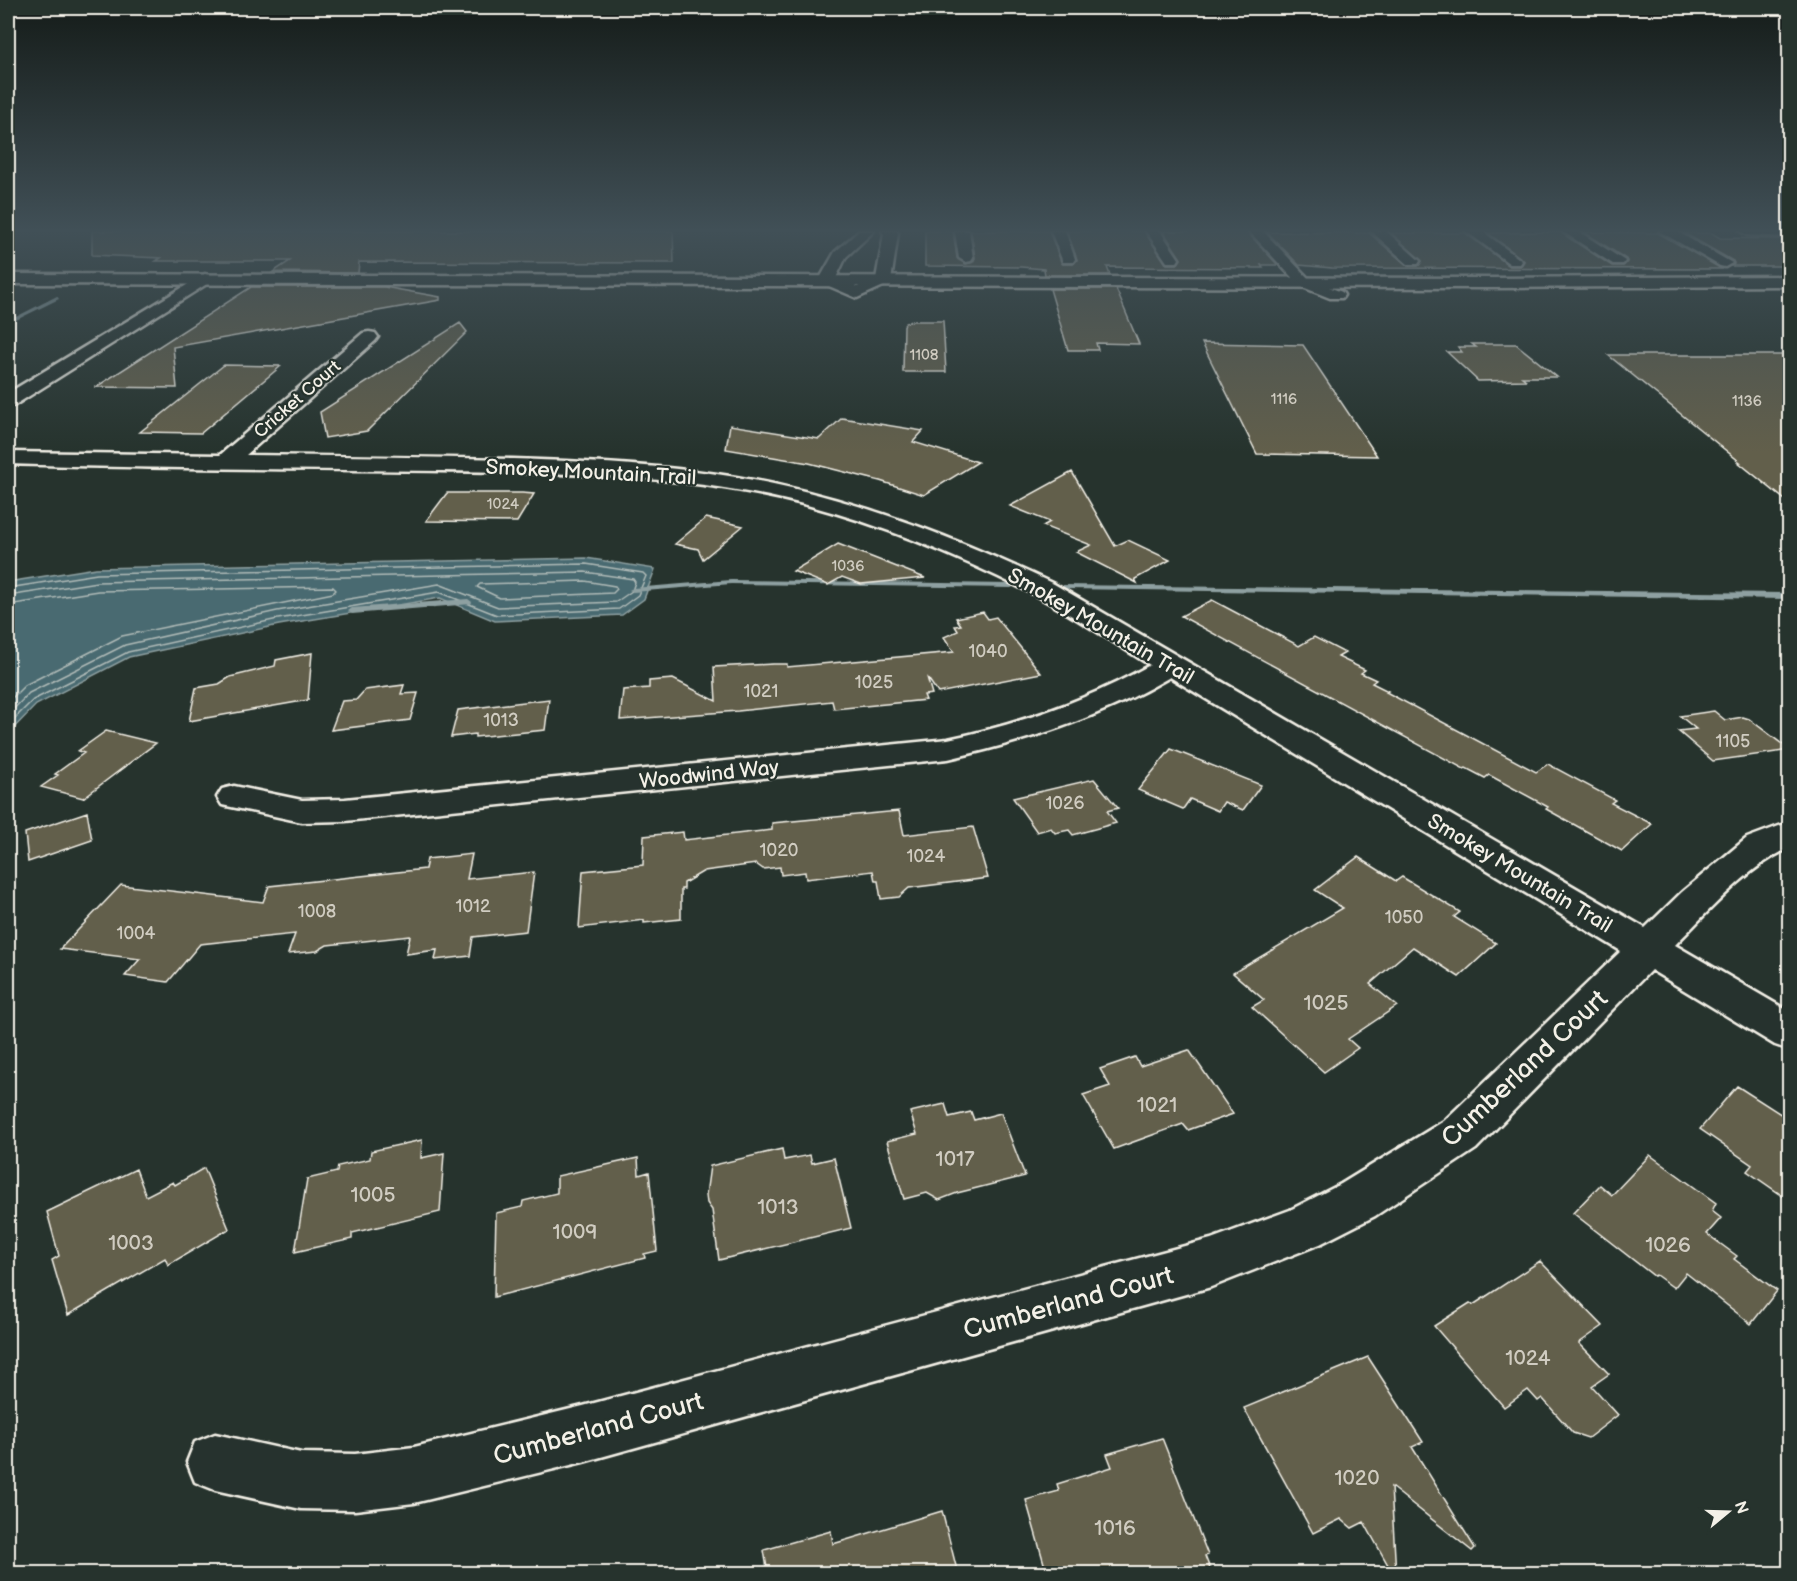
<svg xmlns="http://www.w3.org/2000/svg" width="1797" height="1581" viewBox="0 0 1797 1581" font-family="'Balsamiq Sans',sans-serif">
	<rect width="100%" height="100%" fill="#26332d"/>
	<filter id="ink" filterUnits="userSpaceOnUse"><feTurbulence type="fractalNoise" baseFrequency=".0167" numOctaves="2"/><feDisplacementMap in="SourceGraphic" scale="12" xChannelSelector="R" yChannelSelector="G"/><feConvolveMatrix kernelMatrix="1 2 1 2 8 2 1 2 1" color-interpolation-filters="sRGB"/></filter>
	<g filter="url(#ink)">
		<!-- water -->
		<path fill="#4a6a71" stroke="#8ea0a1" stroke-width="1.5" d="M586 558 655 569 644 599 622 615 495 621 440 598 279 625 129 657 36 705 8 734V582L96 568Z"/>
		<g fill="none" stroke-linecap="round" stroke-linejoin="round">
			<!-- shore -->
			<path stroke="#b0bbb8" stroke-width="1.5" d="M585 581 615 586 617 589 613 593 500 598 477 587 480 584Z
				M8 588 97 574 586 564 643 573 646 576 638 595 619 609 497 615 439 592 278 619 128 652 33 700 8 725
				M8 596 97 582 585 572 633 579 635 582 632 591 616 602 498 607 439 584 277 611 125 645 29 693 8 715
				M8 605 98 591 333 587 336 590 333 593 122 636 25 685 8 702"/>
			<!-- stream -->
			<path fill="#8ea0a1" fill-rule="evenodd" d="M57 296 59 299 8 324V321Z
				M731 580 1011 584 1015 586 1011 588 731 584 633 592 629 590 633 588Z
				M1063 585 1790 593V599L1066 589H1063Z
				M468 599 472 602 471 604 352 614 348 611 352 608Z"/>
		</g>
		<!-- building -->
		<path fill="#625e4b" stroke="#f4f1e8" stroke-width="1.5" d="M92 231H673L674 263 359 262 358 273 273 272 290 261H156L161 258 92 255Z
			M925 231H953L957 258 966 264 973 262 975 258 971 231H1049L1063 264H1073L1077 260 1067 231H1144L1167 264H1177L1181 259 1163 231 1247 232 1278 265H1261L1263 268 1107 267 1110 275H1045L1044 269 1021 267 925 266Z
			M1267 232 1369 233 1408 266H1418L1422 261 1391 233H1465L1510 266H1520L1524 261 1488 233 1560 232 1612 266H1623L1627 262 1626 259 1584 232 1658 233 1723 269 1332 268 1299 265Z
			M1684 233H1712L1720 238 1780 239 1790 244V266H1731L1734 264 1733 261Z
			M251 287H384L440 297V300L173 347 177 388 96 387Z
			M1050 289H1116L1139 344 1096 343 1098 350H1068Z
			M912 321H943L946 372H903L904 326 905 323Z
			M460 323 467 332 367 431 325 438 320 412Z
			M1202 343 1303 345 1377 456 1257 454Z
			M1472 344H1516L1557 377H1522L1526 380 1478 381 1447 352H1462L1458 347H1476Z
			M1608 355H1790V504L1738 462H1740Z
			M224 365 281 366 201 433 140 432Z
			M842 418 923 431 913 442 978 462 924 495 880 481 809 463 726 449 730 425 819 439Z
			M1072 472 1115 546 1128 540 1170 560 1135 579 1137 583 1076 552 1091 545 1043 526 1050 522 1010 506Z
			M447 493H522L534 494 517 522 426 521Z
			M706 518 743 526 703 559 698 549 675 544Z
			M838 544 874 558 925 578 861 584 842 577 828 585 793 571Z
			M1212 600 1299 646 1314 637 1345 653 1338 657 1365 670 1361 673 1376 680 1372 683 1388 691 1386 692 1536 772 1548 764 1615 800 1611 803 1652 824 1622 851 1546 809 1548 807 1489 775 1485 778 1466 768 1464 769 1181 616Z
			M983 612 988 619 996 617 1041 673 938 693 927 677 932 694 924 695 926 700 834 709 832 701 738 711 620 720 623 690 649 688V681L673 679 716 701 714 667 773 664H787V667L954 652 944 637 958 631 955 626 961 625 956 618Z
			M312 653 308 700 189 721 196 688 219 684 230 677 275 666 276 660Z
			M404 685 401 694 418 693 410 720 331 730 342 701 356 700 365 690Z
			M549 699 545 730 475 737V734L451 737 458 710Z
			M1714 711 1725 720 1743 717 1749 719 1790 750 1713 761 1678 731 1696 729 1680 716Z
			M106 731 156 743 83 798 41 787 58 775 55 774 84 753 78 751Z
			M1171 749 1261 785 1243 810 1224 802 1218 811 1190 799 1183 809 1138 790Z
			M1094 779 1118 808 1107 811 1116 823 1073 835 1069 830 1055 833 1051 828 1037 832 1013 798Z
			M899 811 904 835 973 827 988 878 909 888 899 897 881 899 878 881H875L873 871 806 879 805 872 781 875 780 867 763 869 756 864 704 871 684 883V889H681V919L644 923V920L579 928 583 871 643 865 644 836 683 832 684 840 772 830V823Z
			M87 812 92 840 28 862 25 833Z
			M472 854 467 879 534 872 526 931 473 937 470 956 435 960 437 950 406 954 410 936 327 945 317 951 288 954 295 934 200 944 168 982 125 976 140 959 60 949 121 885 263 902 269 886 425 869 427 859Z
			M1358 857 1396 881 1402 877 1460 912 1454 917 1496 943 1459 977 1413 947 1370 984 1397 1006 1348 1039 1358 1048 1324 1072 1252 1007 1264 1000 1233 973 1343 908 1315 890Z
			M1189 1050 1233 1114 1188 1130 1183 1124 1114 1149 1083 1095 1110 1086 1100 1069 1135 1057 1140 1066Z
			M1737 1086 1790 1120V1201L1747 1171 1752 1165 1700 1129Z
			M945 1104 949 1117 971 1112 974 1120 1001 1113 1025 1176 957 1193 939 1200 927 1193 904 1199 887 1141 917 1134 910 1112Z
			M422 1140 421 1158 444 1153 440 1212 352 1233V1239L295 1252 307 1179 337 1172 338 1166 370 1159 371 1151Z
			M782 1149 784 1160 810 1155 812 1163 834 1158 851 1228 719 1260 712 1210 707 1203 706 1195 710 1166Z
			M1650 1155 1716 1203 1712 1211 1721 1218 1707 1234 1737 1256 1734 1259 1777 1291 1751 1324 1686 1273 1674 1288 1656 1275 1654 1276 1573 1213 1600 1185 1612 1195Z
			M638 1158 639 1175 649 1172 657 1251 644 1254 645 1258 494 1297 496 1213 522 1207 523 1201 557 1193V1176Z
			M204 1168 229 1229 168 1265 165 1258 68 1315 52 1260 59 1256 47 1212 136 1169 146 1196 173 1182 175 1185Z
			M1540 1261 1603 1326 1579 1343 1609 1374 1592 1386 1618 1415 1588 1438 1573 1433 1542 1398 1538 1401 1528 1390 1504 1407 1434 1326 1470 1303 1473 1305Z
			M1368 1357 1423 1442 1412 1447 1475 1548 1472 1551 1391 1487 1396 1574H1393L1364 1522 1352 1528 1341 1519 1313 1533 1244 1408Z
			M1162 1438 1208 1555 1205 1556 1212 1574H1047L1026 1500 1059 1491 1057 1484 1112 1467 1107 1454Z
			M942 1511 958 1574H768L764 1550 831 1531 833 1544Z"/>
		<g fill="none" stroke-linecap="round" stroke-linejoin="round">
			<!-- street casing -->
			<g stroke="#f4f1e8" stroke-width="5">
				<path id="street" d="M859 231H874L846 257 836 278 857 287 876 279 884 234 882 231H896L898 233 891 281 888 284 857 298 822 283 819 280 835 252Z
					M955 231H969L973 258 971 261 966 262 959 258Z
					M1051 231H1065L1075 259 1073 262H1063Z
					M1146 231H1160L1179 259 1177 262H1167Z
					M1249 231H1263L1310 280 1342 292 1344 295 1342 298H1330L1300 286Z
					M1371 231H1386L1420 261 1418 264H1408Z
					M1466 231H1482L1522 261 1520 264H1510Z
					M1562 231H1578L1625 261 1623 264H1613Z
					M1659 231H1676L1732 263 1725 267 1720 266Z
					M1740 231H1790V237L1747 235Z
					M205 274 210 276 213 279 210 282 15 405 8 407V393Z
					M369 332 375 333 378 337 375 341 246 455C335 456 424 457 513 459 601 462 691 466 778 485 875 506 965 542 1054 584L1645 928 1682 892 1747 838 1790 822V848C1749 865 1706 914 1675 945L1790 1012V1050L1775 1045 1651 970 1476 1149 1375 1216 1320 1244 1211 1287 583 1462 414 1503 355 1510 301 1509 215 1490 195 1482 187 1462 195 1442 215 1434 301 1453 355 1454 414 1447 583 1406 1211 1239 1290 1210 1341 1184 1444 1121 1621 951 1170 677C1101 718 1026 741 948 759L345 821 302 822 222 805 217 797 222 789 234 786 302 800 345 799 948 739C1019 724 1086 701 1150 665 1111 641 1073 615 1033 594 961 557 885 526 807 505 688 474 563 473 441 471 297 469 152 469 8 464V452L220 455 363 333Z"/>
			</g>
			<!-- primary casing -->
			<g stroke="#f4f1e8" stroke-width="5">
				<path id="primary" d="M8 274 1491 278 1790 276V286L1491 288 8 284Z"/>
			</g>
			<!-- street -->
			<use href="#street" fill="#26332d" fill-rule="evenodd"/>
			<!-- primary -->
			<use href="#primary" fill="#26332d" fill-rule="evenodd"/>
		</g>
	</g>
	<!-- sky -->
	<linearGradient id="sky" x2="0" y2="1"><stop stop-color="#151c19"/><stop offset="0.51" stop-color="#415057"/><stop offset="1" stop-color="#415057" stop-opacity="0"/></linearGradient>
	<rect width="1797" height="452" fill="url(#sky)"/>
	<g text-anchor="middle" stroke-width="4.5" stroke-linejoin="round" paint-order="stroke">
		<!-- far-number labels -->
		<g font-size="15" fill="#d0ccc1">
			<text x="924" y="360">1108</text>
			<text x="1284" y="404">1116</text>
			<text x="1747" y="406">1136</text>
			<text x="503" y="509">1024</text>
			<text x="848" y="571">1036</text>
		</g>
		<!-- far-street labels -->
		<g font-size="18" fill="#f4f1e8" stroke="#26332d">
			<text transform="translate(297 399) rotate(-41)" y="6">Cricket Court</text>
		</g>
		<!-- number labels -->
		<g font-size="18" fill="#d0ccc1">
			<text x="988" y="657">1040</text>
			<text x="874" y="688">1025</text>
			<text x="761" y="697">1021</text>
			<text x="501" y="726">1013</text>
			<text x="1733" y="747">1105</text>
			<text x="1065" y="809">1026</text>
			<text x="779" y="856">1020</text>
			<text x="926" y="862">1024</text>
			<text x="473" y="912">1012</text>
			<text x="317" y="917">1008</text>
			<text x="1404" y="923">1050</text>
			<text x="136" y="939">1004</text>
		</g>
		<!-- street labels -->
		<g font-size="21" fill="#f4f1e8" stroke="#26332d">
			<text transform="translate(591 472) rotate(3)" y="7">Smokey Mountain Trail</text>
			<text transform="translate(1101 626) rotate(30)" y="7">Smokey Mountain Trail</text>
			<text transform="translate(709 774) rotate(-6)" y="7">Woodwind Way</text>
			<text transform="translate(1520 873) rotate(31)" y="7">Smokey Mountain Trail</text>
		</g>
		<!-- near-number labels -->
		<g font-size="21" fill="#d0ccc1">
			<text x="1326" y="1010">1025</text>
			<text x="1157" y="1112">1021</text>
			<text x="955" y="1166">1017</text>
			<text x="373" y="1202">1005</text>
			<text x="778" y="1214">1013</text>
			<text x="575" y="1239">1009</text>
			<text x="131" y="1250">1003</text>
			<text x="1668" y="1252">1026</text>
			<text x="1528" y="1365">1024</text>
			<text x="1357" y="1485">1020</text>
			<text x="1115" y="1535">1016</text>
		</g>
		<!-- near-street labels -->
		<g font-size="26" fill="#f4f1e8" stroke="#26332d">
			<text transform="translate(1524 1068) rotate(-43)" y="9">Cumberland Court</text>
			<text transform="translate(1068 1302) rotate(-15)" y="9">Cumberland Court</text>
			<text transform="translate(598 1428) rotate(-15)" y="9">Cumberland Court</text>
		</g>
	</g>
	<!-- margin -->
	<rect width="1797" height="1581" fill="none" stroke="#26332d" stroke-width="30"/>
	<rect x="15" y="15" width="1767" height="1551" fill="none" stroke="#f4f1e8" stroke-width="2" filter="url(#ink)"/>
	<!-- north arrow -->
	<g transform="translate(1728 1512) rotate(71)" stroke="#26332d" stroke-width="4.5" paint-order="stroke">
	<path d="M0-4.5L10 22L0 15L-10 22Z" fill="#f4f1e8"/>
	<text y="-9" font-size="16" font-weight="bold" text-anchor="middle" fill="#f4f1e8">N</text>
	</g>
</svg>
